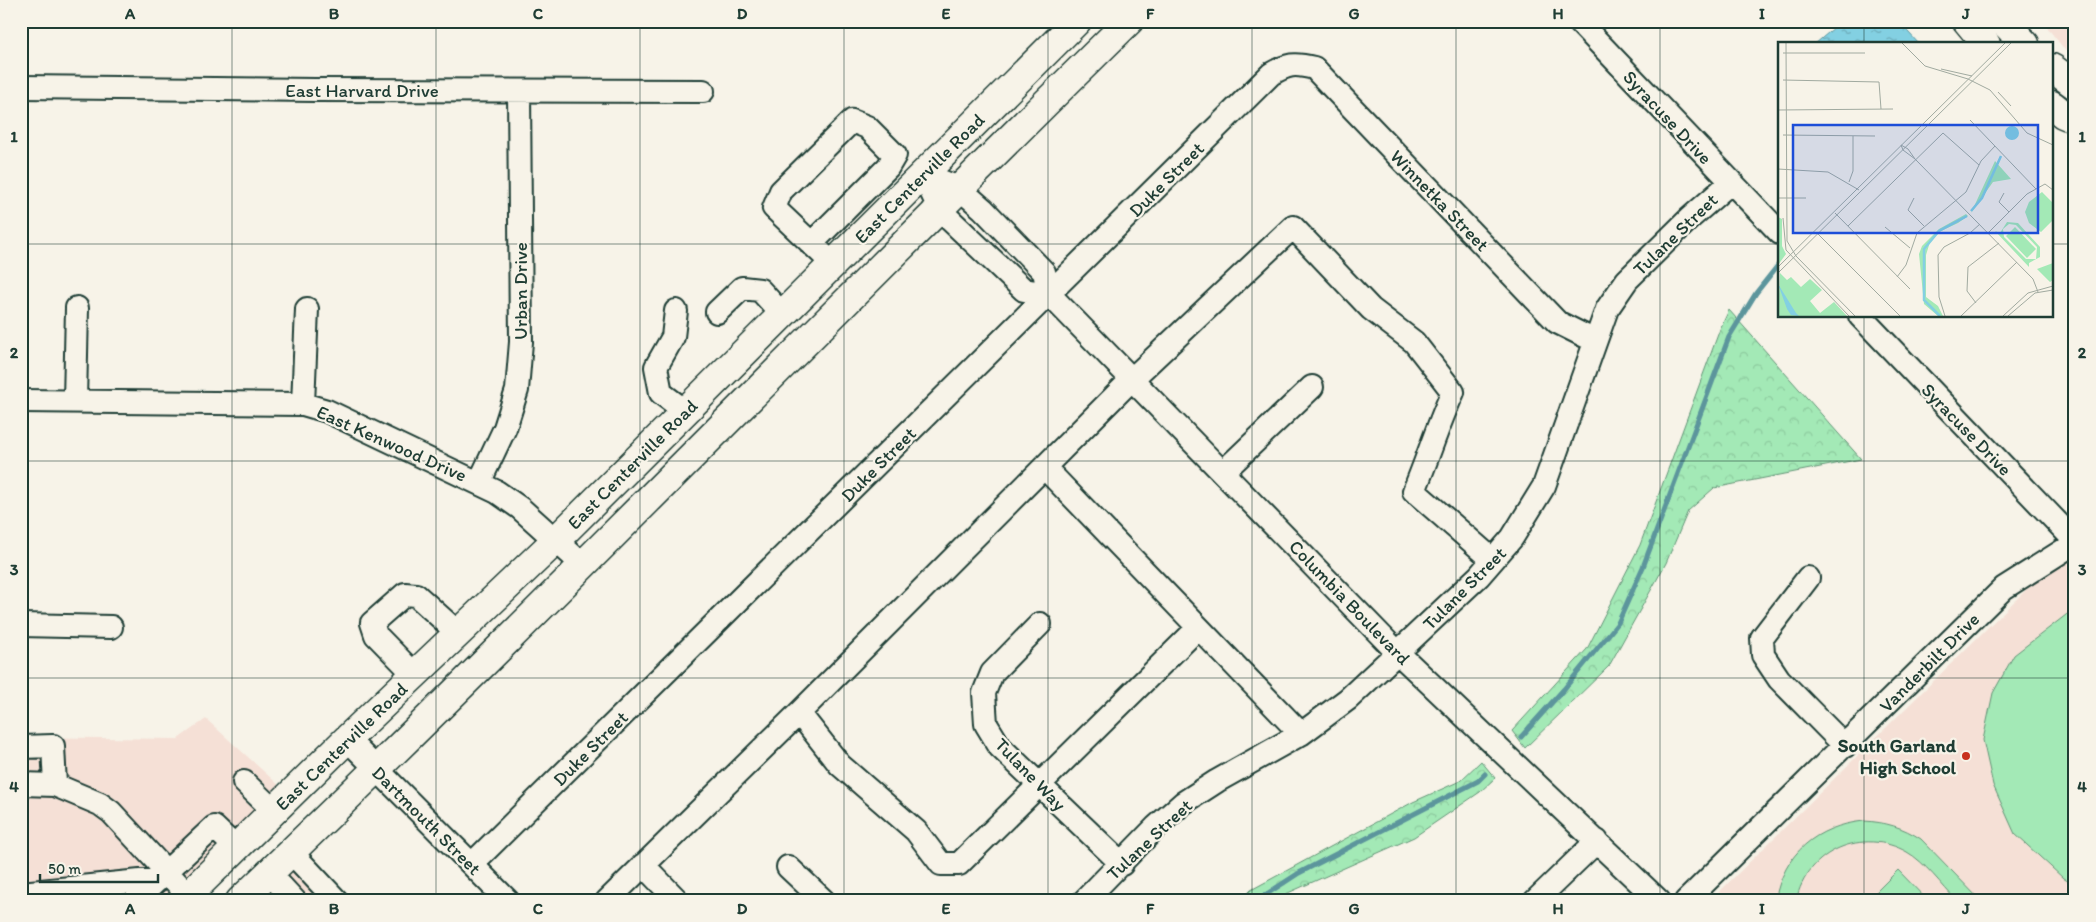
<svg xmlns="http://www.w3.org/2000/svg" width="2096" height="922" viewBox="0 0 2096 922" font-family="Itim,sans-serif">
	<defs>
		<pattern id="forest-crowns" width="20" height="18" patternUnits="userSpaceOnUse" patternTransform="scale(1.25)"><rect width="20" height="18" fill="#a3e9b6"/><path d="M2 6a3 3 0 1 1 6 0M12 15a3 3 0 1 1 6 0" fill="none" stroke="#8cc99d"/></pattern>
		<pattern id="water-ripples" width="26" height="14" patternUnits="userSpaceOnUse" patternTransform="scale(1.25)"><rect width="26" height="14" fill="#83d0e2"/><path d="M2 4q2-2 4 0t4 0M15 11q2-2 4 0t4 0" fill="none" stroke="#6baab8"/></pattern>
	</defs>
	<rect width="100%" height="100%" fill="#f7f3e8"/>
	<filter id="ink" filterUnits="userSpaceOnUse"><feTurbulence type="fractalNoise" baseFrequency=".02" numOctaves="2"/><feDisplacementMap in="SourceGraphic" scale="10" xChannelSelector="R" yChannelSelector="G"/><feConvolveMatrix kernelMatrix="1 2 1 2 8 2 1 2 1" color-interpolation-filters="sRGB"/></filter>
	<g filter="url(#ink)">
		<!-- built -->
		<path fill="#f5e0d6" d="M2042 21H2075V58L2069 55Z
			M2075 558V901H1710L2033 583Z
			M206 719 282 788 169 901H21V737L178 739Z
			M303 859 344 901H259Z"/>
		<!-- forest -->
		<path fill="url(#forest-crowns)" stroke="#619375" d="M1729 310 1861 459 1714 488 1688 511 1666 563 1609 666 1525 748 1512 731 1587 649 1640 545 1720 329Z
			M1481 761 1495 778 1480 792 1414 837 1270 901H1240L1251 890 1413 802 1460 781Z"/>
		<!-- pitch -->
		<path fill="#a3e9b6" stroke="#619375" d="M2075 608V886L2063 878 2015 834 1993 785 1983 740 1993 693 2014 655Z
			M1864 821C1885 822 1903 827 1921 839L1981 901H1957C1942 886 1925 862 1907 852 1863 827 1807 850 1796 901H1775C1784 853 1816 826 1864 821Z
			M1898 870 1928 901H1867Z"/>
		<!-- water -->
		<path fill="url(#water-ripples)" stroke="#5b959c" d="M1842 21H1898L1919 44H1815Z"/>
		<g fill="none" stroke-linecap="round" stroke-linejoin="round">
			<!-- stream -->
			<path stroke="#5b959c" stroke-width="5" d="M1521 737 1564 689 1618 623 1643 567 1729 337 1756 293 1779 264
				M1256 901 1299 873 1478 781 1485 774"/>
			<!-- minor casing -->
			<g stroke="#1f3d34" stroke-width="26">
				<path id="minor" d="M1578 21 1780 233
					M21 87 315 90 703 91
					M923 174 959 188 983 209 1044 272 1049 294 1024 290 943 213 939 208Z
					M811 244 888 167 895 155 867 127 852 121 781 191 774 208 833 264
					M1049 294 1398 653 1659 901
					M676 311 673 337 656 367 661 393 685 411
					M717 312 742 288 760 290 782 314
					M1860 316 2075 541
					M21 401 303 404 327 411 497 492 520 508 583 565
					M75 401 77 308
					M303 404 307 309
					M1045 468 1301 734
					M1223 472 1312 387
					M479 483 505 428 517 390 521 342 519 91
					M1808 578 1762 638 1763 655 1779 679 1845 746
					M1040 624 992 673 984 693 986 724 1000 747 1122 864
					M21 625 111 627
					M415 675 376 635 372 623 405 594 416 595 458 633
					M799 713 840 765 916 831 941 864H959L1198 628
					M347 739 508 901
					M21 747 53 746 55 785 21 784
					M244 782 274 811
					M55 785 100 804 111 812 188 895
					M291 852 337 901
					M472 864 1271 74C1288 64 1294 63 1314 68L1557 322 1595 341
					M643 865 678 901
					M788 867 824 901
					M269 873 295 901
					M21 893 160 879
					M135 901 214 827 236 848
					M607 901 799 713 1132 379 1293 227 1371 309 1414 342 1453 392C1438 424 1428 458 1414 491L1493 560
					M1084 901 1156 827 1183 803 1217 781 1301 734 1348 699 1479 576 1512 538 1544 486 1607 309 1627 280 1689 219 1730 183
					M1535 901 1597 841
					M1686 901 2004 588 2075 543"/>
			</g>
			<!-- major casing -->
			<g stroke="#1f3d34" stroke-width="31">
				<path id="major" d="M1967 21 1986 44
					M2003 21 2025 44
					M2052 68 2075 85
					M2052 105 2063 114 2075 119
					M182 901 347 739 556 540 1077 21
					M240 901C541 613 831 313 1129 21"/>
			</g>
			<!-- minor -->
			<use href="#minor" stroke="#f7f3e8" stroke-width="22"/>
			<!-- major -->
			<use href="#major" stroke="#f7f3e8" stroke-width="28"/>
		</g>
	</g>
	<!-- grid -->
	<path fill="none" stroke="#1f3d34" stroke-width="1" stroke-opacity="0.55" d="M232 21V901M436 21V901M640 21V901M844 21V901M1048 21V901M1252 21V901M1456 21V901M1660 21V901M1864 21V44M21 244H1780M2052 244H2075M1864 316V901M21 461H2075M21 678H2075"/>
	<!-- markers -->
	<circle fill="#c8321e" stroke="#f7f3e8" stroke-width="2" cx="1966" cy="756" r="5"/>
	<g text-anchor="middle" stroke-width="4.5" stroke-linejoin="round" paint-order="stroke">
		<!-- street labels -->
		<g font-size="19" fill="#1f3d34" stroke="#f7f3e8">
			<text x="362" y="97">East Harvard Drive</text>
			<text transform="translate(1668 117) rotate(47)" y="7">Syracuse Drive</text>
			<text transform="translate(919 178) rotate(-45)" y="7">East Centerville Road</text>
			<text transform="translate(1166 179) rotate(-45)" y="7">Duke Street</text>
			<text transform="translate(1440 200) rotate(46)" y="7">Winnetka Street</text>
			<text transform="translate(1675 234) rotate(-44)" y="7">Tulane Street</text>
			<text transform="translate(520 291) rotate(-90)" y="7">Urban Drive</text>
			<text transform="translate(1967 429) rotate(46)" y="7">Syracuse Drive</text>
			<text transform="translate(392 443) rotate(24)" y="7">East Kenwood Drive</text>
			<text transform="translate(632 464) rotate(-45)" y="7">East Centerville Road</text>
			<text transform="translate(878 464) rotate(-45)" y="7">Duke Street</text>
			<text transform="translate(1464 588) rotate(-45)" y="7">Tulane Street</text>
			<text transform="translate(1350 602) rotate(46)" y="7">Columbia Boulevard</text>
			<text transform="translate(1929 662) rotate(-45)" y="7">Vanderbilt Drive</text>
			<text transform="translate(341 746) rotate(-44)" y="7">East Centerville Road</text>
			<text transform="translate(590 748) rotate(-45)" y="7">Duke Street</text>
			<text transform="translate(1031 774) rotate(46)" y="7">Tulane Way</text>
			<text transform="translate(427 820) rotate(45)" y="7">Dartmouth Street</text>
			<text transform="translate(1149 839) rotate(-43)" y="7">Tulane Street</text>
		</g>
		<!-- poi labels -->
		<g font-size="19" font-weight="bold" fill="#1f3d34" stroke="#f7f3e8" text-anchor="end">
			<text x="1956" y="752">South Garland<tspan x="1956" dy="22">High School</tspan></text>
		</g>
	</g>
	<!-- overview -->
	<g transform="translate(1778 42)">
		<rect width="275" height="275" fill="#f7f3e8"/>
		<path d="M217 119 233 137 215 140 193 171ZM188 172 190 174 180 181 161 190 152 200 148 213V255L160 264 165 274H160L146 262 141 212 144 204 161 187Z" fill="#a3e9b6"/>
		<path d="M0 175 4 177V204L8 212 0 223ZM2 231 9 238 13 235 23 245 32 237 44 248 32 259 42 271 56 260 69 274H0Z" fill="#a3e9b6"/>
		<path d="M264 150 275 161V178L263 190 251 181 247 170 251 160ZM229 180 240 181 262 205V215L251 221V225L217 189 222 191ZM231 182 238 183 259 205 258 217H248L226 195 225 187ZM237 185 258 207 249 216 228 194ZM275 221V238L272 240 259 227Z" fill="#a3e9b6" fill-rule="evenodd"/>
		<path d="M227 91a7 7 0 1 1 14 0a7 7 0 1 1-14 0ZM0 242 18 271 21 274 13 273 9 267Z" fill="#83d0e2"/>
		<path fill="none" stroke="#83d0e2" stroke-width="2.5" d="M193 169 204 156 223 114M162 274 146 258V207L161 189 189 174"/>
		<path fill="none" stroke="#a1aaa0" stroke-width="1" d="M8 1 9 199 18 214 77 274M124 1 147 24 190 37 212 48 249 91 275 103M5 11H87M163 27 194 34M5 38 101 40 103 67M220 50 233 64M0 68 115 67M192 78 258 147M5 93 97 94M123 103 130 107 137 117 125 108ZM137 117 255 237 260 250M0 127 50 130 81 148M71 140 75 129V94M226 151 221 160 231 170M0 156H28M136 156 130 168 146 184M57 171 132 247M5 176 8 208 71 274M70 184 165 91 201 123M107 185 132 206M211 190 249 152 267 142 275 148M39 191 122 274M0 225 227 1M0 231 233 1M119 235 128 223 139 191 188 150 203 119 217 104M198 261 189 249 190 225 221 201M167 274 161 255 160 213 166 205 192 191 202 182M183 274 239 220M225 274 250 251 275 244M230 274 257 251 275 248"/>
		<path fill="#1d4ed8" fill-opacity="0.15" stroke="#1d4ed8" stroke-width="2.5" d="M15 83H260V191H15Z"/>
		<rect width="275" height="275" fill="none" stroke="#1f3d34" stroke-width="2.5"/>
	</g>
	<!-- margin -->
	<rect width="2096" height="922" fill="none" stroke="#f7f3e8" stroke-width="55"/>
	<!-- scale -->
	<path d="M40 874v8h118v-8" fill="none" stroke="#1f3d34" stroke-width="2.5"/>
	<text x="48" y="874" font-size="15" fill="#1f3d34" stroke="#f7f3e8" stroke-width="4" paint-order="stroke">50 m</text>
	<rect x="28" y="28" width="2040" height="866" fill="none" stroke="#1f3d34" stroke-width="2"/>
	<g font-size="16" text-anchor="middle" font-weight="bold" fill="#1f3d34">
		<text x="130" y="19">A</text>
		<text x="334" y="19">B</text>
		<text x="538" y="19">C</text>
		<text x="742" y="19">D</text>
		<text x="946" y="19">E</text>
		<text x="1150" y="19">F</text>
		<text x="1354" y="19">G</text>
		<text x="1558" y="19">H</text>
		<text x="1762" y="19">I</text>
		<text x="1966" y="19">J</text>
		<text x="14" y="142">1</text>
		<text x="2082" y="142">1</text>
		<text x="14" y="358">2</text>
		<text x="2082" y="358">2</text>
		<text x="14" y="575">3</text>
		<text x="2082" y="575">3</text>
		<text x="14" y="792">4</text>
		<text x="2082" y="792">4</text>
		<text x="130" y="914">A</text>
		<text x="334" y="914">B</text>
		<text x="538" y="914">C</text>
		<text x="742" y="914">D</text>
		<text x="946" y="914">E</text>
		<text x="1150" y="914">F</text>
		<text x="1354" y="914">G</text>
		<text x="1558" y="914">H</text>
		<text x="1762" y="914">I</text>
		<text x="1966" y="914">J</text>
	</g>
</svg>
